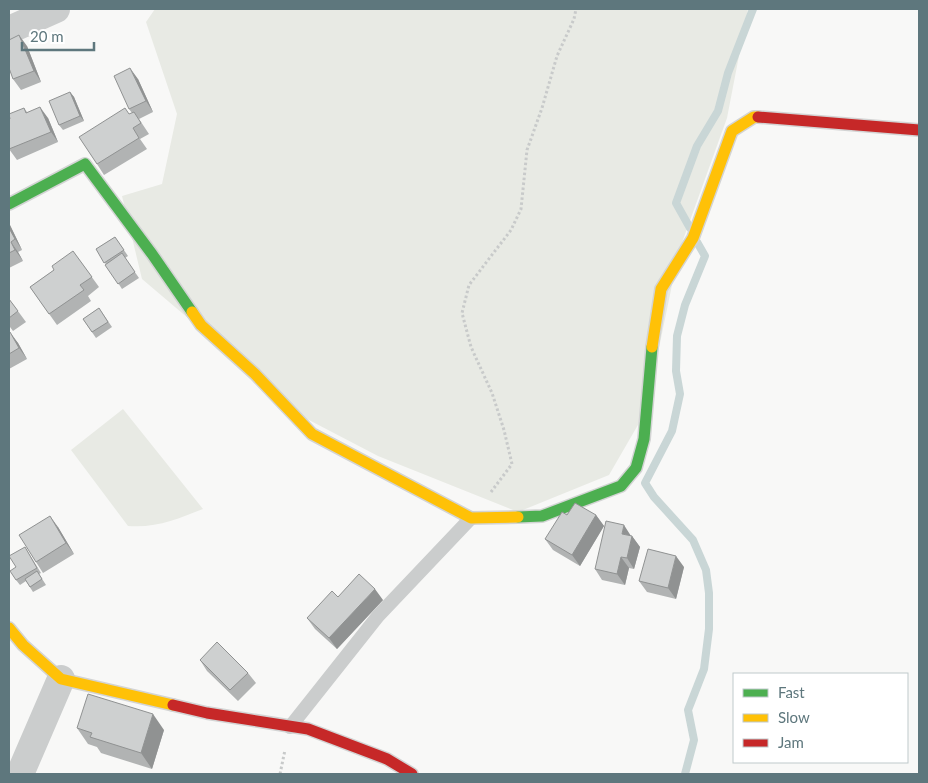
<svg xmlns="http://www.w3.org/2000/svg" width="928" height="783" viewBox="0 0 928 783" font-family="Lato,sans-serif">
	<rect width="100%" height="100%" fill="#f8f8f7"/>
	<!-- green -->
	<path fill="#e8eae4" d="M155 9H748L727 118 679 251 646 411 609 475 518 512 378 456 307 419 142 279 122 196 162 184 177 114 146 22Z
		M123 409 203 509C177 519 158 528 128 526L71 450Z"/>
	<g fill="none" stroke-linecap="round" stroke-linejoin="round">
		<!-- stream -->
		<path stroke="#c9d6d6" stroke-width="8" d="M690 228 676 203 697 146 718 111 728 73 753 9
			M685 774 694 740 688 710 704 669 709 629V593L706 570 693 540 654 497 645 483 672 431 680 394 676 371 677 336 685 305 705 256 697 242"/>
		<!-- fast casing -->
		<g stroke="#d3d4d4" stroke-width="14">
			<path id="fast" d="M9 204 85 164 152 254 192 312
				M518 517 542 516 621 486 636 468 644 439 652 347"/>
		</g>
		<!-- slow casing -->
		<g stroke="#d3d4d4" stroke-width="14">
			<path id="slow" d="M192 312 201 325 255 374 312 434 471 518 518 517
				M652 347 661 289 693 238 732 131 754 117H758
				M9 628 23 645 61 679 173 705"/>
		</g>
		<!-- jam casing -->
		<g stroke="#d3d4d4" stroke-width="14">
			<path id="jam" d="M758 117 919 130
				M173 705 207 713 308 729 387 759 412 774"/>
		</g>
		<!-- path -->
		<path stroke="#c8caca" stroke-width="3" stroke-dasharray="2.5 2.5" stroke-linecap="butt" d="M491 492 512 464 504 430 492 393 471 347 462 313 469 285 511 230 521 209 527 150 542 108 557 56 574 19 576 9
			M280 774 285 750"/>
		<!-- lane -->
		<path stroke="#cbcdcd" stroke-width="14" d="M290 727 378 616 471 518"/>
		<!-- street -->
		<path stroke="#cbcdcd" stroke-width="28" d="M9 30 56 9
			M20 774 61 679"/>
		<!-- fast -->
		<use href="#fast" stroke="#4caf50" stroke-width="11"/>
		<!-- slow -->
		<use href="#slow" stroke="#ffc107" stroke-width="11"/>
		<!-- jam -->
		<use href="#jam" stroke="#c62828" stroke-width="11"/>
	</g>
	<!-- wall -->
	<path fill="#b1b3b3" d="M27 46 41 82 21 90 13 79Z
		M138 79 153 112 139 119 149 134 140 139 147 149 104 175 97 164 130 114 132 113 129 109Z
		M70 92 74 97 84 121 63 130 59 125Z
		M24 108 27 112 48 118 58 142 17 160 9 149Z
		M9 223 22 250 18 252 23 261 9 268Z
		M115 237 128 256 125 258 139 278 122 289 96 249Z
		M73 251 99 287 88 296 91 301 57 325 30 287 54 270Z
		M9 299 26 322 13 331 10 327 9 328Z
		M99 308 112 327 96 338 83 319Z
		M9 333 18 343 27 359 9 369Z
		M567 515H596L604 526 580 566 553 550 545 539Z
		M58 527 74 554 43 573 36 562Z
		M631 536H632L640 547 634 569 629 568 625 585 602 580 595 569Z
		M25 547 41 573 39 574 46 585 33 592 26 581 20 585 16 580V567Z
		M684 567 676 599 647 592 639 581Z
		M338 597 383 600 337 649 315 629 307 618Z
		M200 660 248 673 256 683 238 701 207 671Z
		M77 728 164 730 152 769 101 753 97 747 88 744Z"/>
	<!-- shaded-wall -->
	<path fill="#909292" d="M19 35 27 46 41 82 34 71Z
		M130 68 138 79 153 112 146 101Z
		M70 92 74 97 84 121 80 116Z
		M40 107 48 118 58 142 51 132Z
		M9 223 22 250 15 239 9 228Z
		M11 242 18 252 23 261 15 250Z
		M10 332 18 343 27 359 19 348Z
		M596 515 604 526 580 566 572 555Z
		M50 516 58 527 74 554 66 543Z
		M624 525 631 536 622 534Z
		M632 536 640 547 634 569 627 558Z
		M676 556 684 567 676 599 668 588Z
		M621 557 629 568 625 585 617 574Z
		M375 589 383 600 337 649 329 638Z
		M153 714 164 730 152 769 141 753Z"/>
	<!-- building -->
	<path fill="#ced0d0" stroke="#909292" d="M19 35 34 71 13 79 9 68V40Z
		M130 68 146 101 129 109 114 76Z
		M70 92 80 116 59 125 49 101Z
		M40 107 51 132 9 149V120L10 119 9 114 24 108 26 113Z
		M125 108 129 114 134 112 141 123 133 128 139 138 97 164 79 137Z
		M9 228 15 239 11 242 15 250 9 253Z
		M115 237 124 250 104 263 96 249Z
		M73 251 92 277 80 285 84 290 49 314 30 287 54 270 52 266Z
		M122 253 135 272 118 284 105 265Z
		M9 299 18 311 9 318Z
		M99 308 108 322 92 332 83 319Z
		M10 332 19 348 9 354V333Z
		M575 503 596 515 572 555 545 539 562 512 567 515Z
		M50 516 66 543 36 562 19 535Z
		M606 521 624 525 622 534 632 536 627 558 621 557 617 574 595 569Z
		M25 547 37 568 16 580 10 571 16 567 9 556Z
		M648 549 676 556 668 588 639 581Z
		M37 571 42 579 30 587 25 579Z
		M359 574 375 589 329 638 307 618 332 591 338 597Z
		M217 642 248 673 230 690 200 660Z
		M88 694 153 714 141 753 90 737 92 733 77 728Z"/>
	<!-- border -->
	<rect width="928" height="783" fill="none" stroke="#5e777d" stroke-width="20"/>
	<!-- legend -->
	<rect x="733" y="673" width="175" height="90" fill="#ffffff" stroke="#bfc9cb"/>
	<rect x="743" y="689" width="25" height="8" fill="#4caf50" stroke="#bfc9cb"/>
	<text x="778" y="698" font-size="15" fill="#5e777d">Fast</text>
	<rect x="743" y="714" width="25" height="8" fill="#ffc107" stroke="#bfc9cb"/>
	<text x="778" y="723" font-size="15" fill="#5e777d">Slow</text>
	<rect x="743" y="739" width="25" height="8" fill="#c62828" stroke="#bfc9cb"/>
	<text x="778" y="748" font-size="15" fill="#5e777d">Jam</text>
	<!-- scale -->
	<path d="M22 42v8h72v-8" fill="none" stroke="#5e777d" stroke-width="2.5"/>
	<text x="30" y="42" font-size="15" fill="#5e777d" stroke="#ffffff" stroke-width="4" paint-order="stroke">20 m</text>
</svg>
